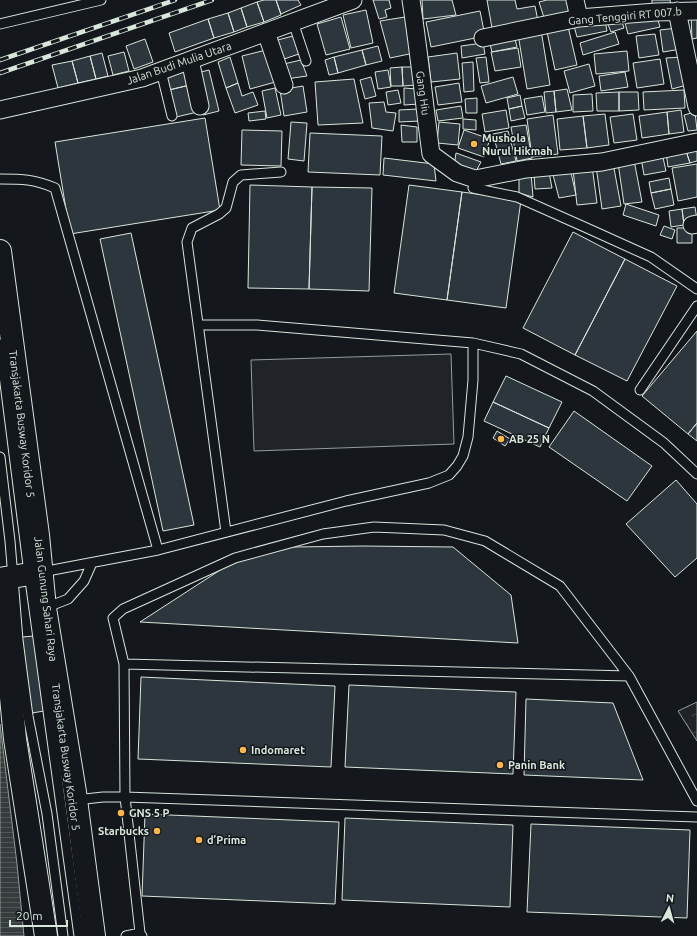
<svg xmlns="http://www.w3.org/2000/svg" width="697" height="936" viewBox="0 0 697 936" font-family="Ubuntu,sans-serif">
	<defs>
		<pattern id="forest-crowns" width="20" height="18" patternUnits="userSpaceOnUse"><rect width="20" height="18" fill="#202428"/><path d="M2 6a3 3 0 1 1 6 0M12 15a3 3 0 1 1 6 0" fill="none" stroke="#404447"/></pattern>
		<pattern id="water-rules" width="6" height="5" patternUnits="userSpaceOnUse"><rect width="6" height="5" fill="#363b3e"/><path d="M0 2.5h6" fill="none" stroke="#525759"/></pattern>
	</defs>
	<rect width="100%" height="100%" fill="#14181c"/>
	<!-- green -->
	<path fill="#202428" stroke="#939e99" d="M451 354 454 444 254 451 251 360Z"/>
	<!-- forest -->
	<path fill="url(#forest-crowns)" stroke="#939e99" d="M697 702V741L678 711Z"/>
	<!-- water -->
	<path fill="url(#water-rules)" stroke="#939e99" d="M0 724 17 864 24 936H0Z"/>
	<!-- building -->
	<path fill="#2c363c" stroke="#d8e6dc" d="M264 0H276L281 15 264 22 257 2Z
		M276 0H298L301 5 281 14Z
		M373 0H389L391 8 385 10 387 17 379 19Z
		M422 0H452L456 15 423 19Z
		M487 0H515L517 9 535 6 538 21 492 28Z
		M547 0H569L574 15 546 24 539 2Z
		M652 0H670L671 7 652 9Z
		M257 2 264 22 247 27 241 8Z
		M241 8 247 27 234 32 228 13Z
		M366 10 373 43 351 48 343 15Z
		M480 11 485 36 431 47 426 22Z
		M228 13 234 32 214 38 208 19Z
		M656 13 660 27 628 34 624 19Z
		M691 14H697V38L692 39Z
		M341 17 350 49 326 55 317 24Z
		M405 17 414 53 390 58 380 21Z
		M208 19 214 38 175 52 169 33Z
		M621 19 624 28 611 32 607 22Z
		M605 20 607 31 577 37 574 26Z
		M567 22 577 65 555 70 546 27Z
		M677 28 681 49 663 52 660 30Z
		M541 30 550 85 527 89 518 34Z
		M615 32 619 44 583 55 580 43Z
		M655 34 659 55 639 58 636 36Z
		M514 35 517 47 492 52 489 40Z
		M293 36 299 54 281 60 274 41Z
		M145 39 153 62 134 69 126 46Z
		M483 43 485 54 462 58 461 46Z
		M378 46 382 61 366 65 362 50Z
		M518 48 521 67 495 71 491 52Z
		M270 49 279 81 250 89 242 56Z
		M362 50 366 65 338 73 334 57Z
		M627 51 629 71 596 74 594 54Z
		M124 52 129 71 113 75 108 56Z
		M102 53 108 76 96 79 90 56Z
		M457 53 460 79 431 82 428 57Z
		M90 56 96 79 78 83 72 61Z
		M230 57 238 83 226 88 218 62Z
		M334 57 338 73 329 75 325 60Z
		M486 57 489 82 480 83 476 58Z
		M682 57 687 85 672 89 666 58Z
		M660 59 664 84 637 88 633 63Z
		M301 60 307 76 286 79 284 64Z
		M72 61 78 83 58 88 52 65Z
		M473 62 474 91 464 92 462 63Z
		M589 64 595 86 570 93 564 71Z
		M190 67 194 84 169 90 165 73Z
		M402 67 403 86H391L390 68Z
		M402 67H416L417 85 403 86Z
		M209 70 219 111 203 115 193 74Z
		M388 70 391 87 378 89 375 72Z
		M625 72 628 87 601 91 599 76Z
		M371 77 376 96 365 99 360 80Z
		M513 77 518 94 486 103 481 86Z
		M354 79 363 123 318 125 315 82Z
		M238 83 242 96 253 92 258 105 235 113 226 88Z
		M459 83 462 102 438 105 435 87Z
		M194 84 202 111 176 117 169 90Z
		M303 86 307 112 284 116 280 90Z
		M275 88 281 115 267 118 262 91Z
		M404 88 417 89 419 104 404 105Z
		M567 89 572 110 556 112 554 91Z
		M398 90 401 103 388 105 386 92Z
		M684 90 685 108 644 110 643 92Z
		M554 91 556 112 546 113 544 92Z
		M619 92H638L639 110 619 111Z
		M619 92V111H597L596 93Z
		M592 94 593 111 573 112V95Z
		M520 95 522 106 509 109 507 98Z
		M542 96 545 112 527 115 524 99Z
		M477 98V113H466L465 99Z
		M384 102 386 112 396 113 393 131 372 128 369 103Z
		M461 106 463 118 438 121 436 110Z
		M522 106 525 118 511 121 509 109Z
		M419 109 420 121 399 122V110Z
		M506 110 509 128 485 132 482 114Z
		M681 110 684 132 669 134 667 112Z
		M265 111 266 119 249 121 248 113Z
		M667 112 669 134 642 138 639 116Z
		M695 112 697 130 688 131 684 115Z
		M605 114 609 145 587 148 583 116Z
		M633 114 637 140 614 143 610 117Z
		M553 115 558 154 532 157 527 119Z
		M583 116 587 148 560 150 557 119Z
		M205 118 220 210 70 234 55 142Z
		M463 119 476 120V130L463 129Z
		M291 122 307 123 304 161 288 159Z
		M439 122 460 124 458 145 437 143Z
		M401 125 417 127V142H402Z
		M526 125 532 158 517 161 511 127Z
		M242 130 282 131 281 166 241 165Z
		M464 130 490 139 484 157 458 148Z
		M508 131 516 161 501 164 493 134Z
		M310 133 382 136 380 175 308 172Z
		M697 145V161L690 163 685 148Z
		M685 148 690 163 668 167 666 152Z
		M456 153 481 162 474 175 454 166Z
		M662 153 666 171 644 175 641 158Z
		M384 158 434 164 436 181 383 175Z
		M634 160 642 202 624 204 618 163Z
		M613 163 621 206 602 209 596 166Z
		M697 164V197L678 201 672 168Z
		M592 166 597 203 577 205 573 169Z
		M570 168 576 195 559 198 552 171Z
		M549 172 552 188 535 189 534 174Z
		M519 173H531L533 197 519 193Z
		M669 178 671 189 651 193 649 182Z
		M250 185 312 187 309 289 248 288Z
		M409 185 462 192 447 300 394 293Z
		M312 187 372 188 369 291 309 289Z
		M671 189 674 205 655 209 651 193Z
		M462 192 521 200 506 308 447 300Z
		M626 204 659 215 656 226 623 215Z
		M695 207 697 220 684 225 682 209Z
		M682 209 684 225 671 227 669 211Z
		M664 226 675 230 672 239 660 235Z
		M677 228H692V243H677Z
		M573 232 625 259 575 355 523 328Z
		M131 233 194 525 163 531 100 239Z
		M625 259 677 286 627 381 575 355Z
		M697 331V423L688 434 642 396Z
		M506 376 562 402 549 428 493 402Z
		M493 402 549 428 540 447 484 421Z
		M574 411 652 466 627 501 549 447Z
		M697 423V441L688 434Z
		M497 431 510 439 505 446 493 438Z
		M676 480 697 504V558L675 577 626 524Z
		M363 546 453 547 511 595 518 643 140 622 231 563 293 547Z
		M34 636 44 711 32 713 22 637Z
		M141 677 335 686 331 767 138 759Z
		M349 685 516 692 513 774 345 767Z
		M526 699 613 703 643 780 524 775Z
		M145 814 339 822 335 904 142 896Z
		M345 818 513 825 510 907 342 900Z
		M531 824 690 830 687 918 527 912Z"/>
	<g fill="none" stroke-linecap="round" stroke-linejoin="round">
		<!-- service casing -->
		<g stroke="#d8e6dc" stroke-width="11">
			<path id="service" d="M293 22 306 61
				M0 24 101 0
				M161 71 172 116
				M0 179C22 179 34 179 55 188L158 550
				M473 188 517 197 589 229 651 257 697 289
				M198 325H257L473 343 521 354 593 391 664 443 697 474
				M0 344 29 573 79 936
				M640 390 697 306
				M0 457 10 541 18 640 22 671 28 716 47 814 63 936
				M226 532 187 242 192 228 219 214 226 208 233 182 241 175 281 172
				M42 572 158 550 346 501 429 483 449 475 457 466 463 456 468 437 473 380V343
				M45 608 68 599 84 581 92 563
				M124 664 629 676
				M76 800 103 797H125L697 817
				M126 936 140 933
				M142 936 140 933 125 797 124 664 113 618 123 609 235 558 323 534 374 527 444 530 485 541 560 586 629 676 697 801"/>
		</g>
		<!-- minor casing -->
		<g stroke="#d8e6dc" stroke-width="19">
			<path id="minor" d="M411 0C419 51 424 103 431 154L457 173 475 179 526 169 602 162 697 142
				M575 0 579 18
				M677 11 697 107
				M266 32 284 85
				M483 38 579 18 656 12 697 11
				M190 60 200 106
				M0 110 142 78 353 0
				M692 225 697 224"/>
		</g>
		<!-- primary casing -->
		<g stroke="#d8e6dc" stroke-width="24">
			<path id="primary" d="M0 251 38 535 45 608 75 792 94 936
				M0 579 42 572
				M0 582 15 739 46 936"/>
		</g>
		<!-- service -->
		<use href="#service" stroke="#14181c" stroke-width="9"/>
		<!-- minor -->
		<use href="#minor" stroke="#14181c" stroke-width="17"/>
		<!-- primary -->
		<use href="#primary" stroke="#14181c" stroke-width="22"/>
		<!-- rail casing -->
		<g stroke="#d8e6dc" stroke-width="4.5">
			<path id="rail" d="M0 60 175 0
				M0 73 212 0"/>
		</g>
		<!-- rail -->
		<use href="#rail" stroke="#14181c" stroke-width="3" stroke-dasharray="9" stroke-linecap="butt"/>
	</g>
	<!-- markers -->
	<g fill="#ffb74d" stroke="#14181c" stroke-width="1.5">
		<circle cx="474" cy="144" r="4"/>
		<circle cx="501" cy="439" r="4"/>
		<circle cx="243" cy="750" r="4"/>
		<circle cx="500" cy="765" r="4"/>
		<circle cx="121" cy="813" r="4"/>
		<circle cx="157" cy="831" r="4"/>
		<circle cx="199" cy="840" r="4"/>
	</g>
	<g text-anchor="middle" stroke-width="3" stroke-linejoin="round" paint-order="stroke">
		<!-- street labels -->
		<g font-size="11" fill="#d8e6dc" stroke="#14181c">
			<text transform="translate(625 16) rotate(-5)" y="4">Gang Tenggiri RT 007.b</text>
			<text transform="translate(179 63) rotate(-19)" y="4">Jalan Budi Mulia Utara</text>
			<text transform="translate(423 93) rotate(82)" y="4">Gang Hiu</text>
			<text transform="translate(22 424) rotate(83)" y="4">Transjakarta Busway Koridor 5</text>
			<text transform="translate(46 599) rotate(83)" y="4">Jalan Gunung Sahari Raya</text>
			<text transform="translate(66 757) rotate(82)" y="4">Transjakarta Busway Koridor 5</text>
		</g>
		<!-- poi labels -->
		<g font-size="11" font-weight="bold" fill="#d8e6dc" stroke="#14181c" text-anchor="start">
			<text x="482" y="142">Mushola<tspan x="482" dy="13">Nurul Hikmah</tspan></text>
			<text x="509" y="443">AB 25 N</text>
			<text x="251" y="754">Indomaret</text>
			<text x="508" y="769">Panin Bank</text>
			<text x="129" y="817">GNS 5 P</text>
			<text x="149" y="835" text-anchor="end">Starbucks</text>
			<text x="207" y="844">d’Prima</text>
		</g>
	</g>
	<!-- north arrow -->
	<g transform="translate(669 908) rotate(6)" stroke="#14181c" stroke-width="3" paint-order="stroke">
	<path d="M0-3L7 15L0 10L-7 15Z" fill="#d8e6dc"/>
	<text y="-6" font-size="11" font-weight="bold" text-anchor="middle" fill="#d8e6dc">N</text>
	</g>
	<!-- scale -->
	<path d="M10 920v6h57v-6" fill="none" stroke="#d8e6dc" stroke-width="2"/>
	<text x="16" y="920" font-size="12" fill="#d8e6dc" stroke="#14181c" stroke-width="3" paint-order="stroke">20 m</text>
</svg>
